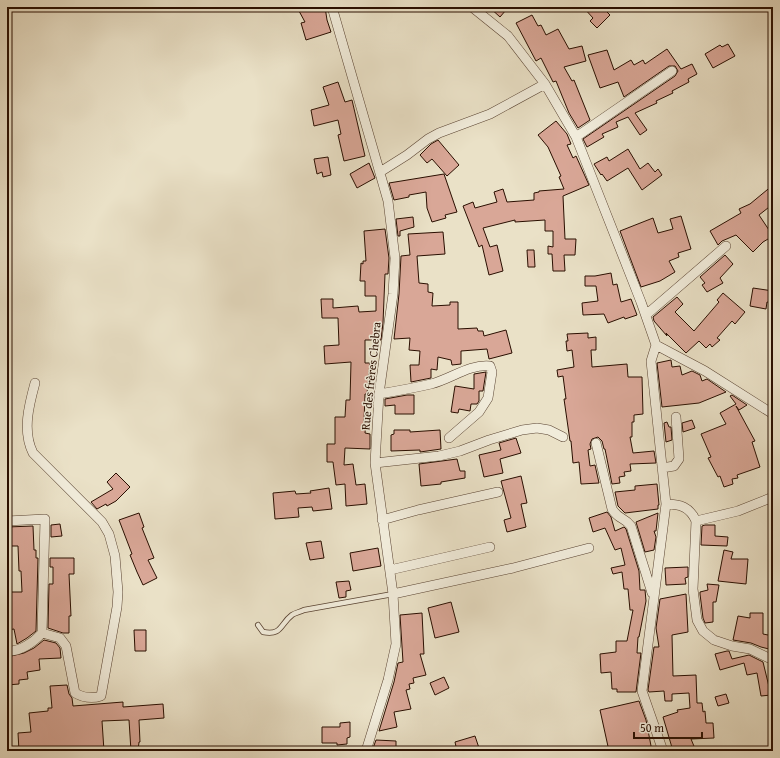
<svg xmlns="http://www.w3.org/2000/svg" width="780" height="758" viewBox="0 0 780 758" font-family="'Gentium Book Plus',serif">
	<rect width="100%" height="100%" fill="#eae1c7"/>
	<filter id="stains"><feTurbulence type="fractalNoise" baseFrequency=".005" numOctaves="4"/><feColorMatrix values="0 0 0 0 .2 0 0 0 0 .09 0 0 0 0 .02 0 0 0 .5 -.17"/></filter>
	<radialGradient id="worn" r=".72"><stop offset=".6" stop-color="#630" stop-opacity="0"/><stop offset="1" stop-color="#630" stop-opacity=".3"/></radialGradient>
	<!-- building -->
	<path fill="#d9a797" stroke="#290e00" d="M307 7H325L327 20 331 32 306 40 301 23 305 22 299 11Z
		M489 7H502L506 10 500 17Z
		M583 7H602L610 15 597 28 590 21 593 18Z
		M532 15 538 26 541 25 546 35 558 29 569 49 582 46 586 61 564 67 572 81 574 80 590 120 578 128 569 113 556 81 553 82 541 58 536 61 516 23Z
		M728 44 735 56 713 68 705 54 720 45 722 47Z
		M667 49 681 69 692 64 697 74 688 79 689 82 672 91 673 93 656 101 657 103 635 113 647 130 640 135 628 117 616 122 618 127 602 134 604 137 587 147 583 139 675 76 678 71 675 66H669L624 97 618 82 600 88 588 55 607 50 614 70 631 60 634 65 643 60 645 64Z
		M338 82 345 102 352 100 365 156 344 161 338 135 341 134 338 120 314 126 311 110 329 105 323 87Z
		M556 121 567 134 571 144 567 145 573 158 576 156 589 185 563 196 565 239H576L575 255H564L565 271H553L552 254H548V246L553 247V231H545V220L515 222V220L483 228 490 247 497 245 503 271 489 275 482 245 479 247 463 206 473 202 475 208 497 202 494 192 503 189 507 202 534 200V193L539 192V191L564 189 559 177 561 176 548 147 538 135Z
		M438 140 459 165 447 176 432 159 427 163 420 155 431 144Z
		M628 149 640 169 648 163 655 172 658 169 662 175 642 190 628 168 607 181 602 174 601 175 594 164 607 157 609 161Z
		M328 157 331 175 323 177 322 172 317 174 314 159Z
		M369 163 375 178 357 188 350 174Z
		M444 174 457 212 445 215 446 218 432 222 427 208 426 192 409 195V197L394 200 389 183Z
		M773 185V204L759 215 773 236 763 242 753 252 736 235 722 241 718 245 710 231 741 213 739 209 750 204Z
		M681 216 691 249 678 253 679 257 669 261 675 272 660 281 641 287 620 231 653 218 658 233 673 229 670 219Z
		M413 217 414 227 400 231V236H398L396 219Z
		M385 229 389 258 388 274H385L383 323 381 340H365V363H370L367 394H365L364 422H366L365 433 370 434V449L345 448 344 465 353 464 356 485 365 484 367 504 346 506 345 484 336 485 333 462H327V444H335V417H345L346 400H350L351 362 325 364 324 346 339 345 338 318H322L321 299H333V308L358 306 359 312 376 311V296H365V281H360L361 263 363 264V261H366L364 231Z
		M443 232 445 254 417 256 419 283 428 284V292L433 293 432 306 450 305V302H458V329L477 328 478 331H483L484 336 506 330 512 353 489 359 487 349 461 351V364L452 365 451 360 438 357 437 370 431 369V378L411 382 410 365H419L420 351 409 350 410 338 394 339 399 294 401 256 410 255 408 234Z
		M527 250H534L535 267H528Z
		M725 255 733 264 720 278 723 283 707 292 702 285 705 283 700 277Z
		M611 273 613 285 617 284 621 302 631 299 637 315 625 319 624 317 608 323 604 314 583 315 582 303 598 301 596 286H585V276H595Z
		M753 288 773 291 772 303 767 302 766 309 750 306Z
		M723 293 745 312 735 324 732 321 717 338 720 340 712 347 710 344 706 348 699 341 686 353 666 333 667 336 654 321 653 317 677 297 683 304 675 312 694 331 719 302 717 300Z
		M588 333V338L596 337V350H591L592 367 627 364 628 377H642L643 414 634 415V422H632V437H630L633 453 654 451 656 463 630 464 631 471 624 472 625 476 619 477 620 483 612 484 605 449H604L602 441 598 437 592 439 590 444 591 449 588 450 590 466 595 465 599 483 581 484 579 462 573 463 571 441H570L564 399H566L563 376 558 377 557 370 574 367 572 350 567 351 566 341H568L567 334Z
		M671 360 672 367 680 366 682 375 692 371 700 375 702 381 707 379 726 392 699 403 662 407 657 363Z
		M486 372 483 391H479V401L477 404H471L470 411 459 409 458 413 451 412 455 386 474 389V374Z
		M407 395H414V414H395V405L385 406V399Z
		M732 395 747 405 739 410 736 406 755 441 752 442 760 467 737 475 738 478 732 479 733 484 724 487 720 476 718 477 708 458 711 457 701 434 726 424 720 413 736 404 730 396Z
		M692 420 695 428 683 432 682 423Z
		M667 422 669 427H671L672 440 666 442 664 423Z
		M394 430H410V432L440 430 441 449 420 452V450L391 451V435L394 434Z
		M516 438 521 453 500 459 503 473 484 477 479 455 501 450 499 443Z
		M457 459 460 471H465V478L441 482V484L421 486 419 464Z
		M116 473 130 487 116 501 107 506 106 504 97 509 91 502 113 489 107 482Z
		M521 476 527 503 521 504 526 527 507 532 504 520 511 518 501 481Z
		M657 484 659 505H658V509L625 513 618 506 615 492 635 490V486Z
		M329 488 332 509 313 511 312 507 298 508 299 517 275 519 273 493 295 491 296 494 311 493 310 491Z
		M607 512 611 517 615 531 624 527 626 529 639 571 640 590H645L646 601 639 637H638L637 653H641L636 692H617V689H612L611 672 601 673 600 654 616 652V641H627L633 610H630L628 589H624L622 572 613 574 611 568 625 565 621 548 615 550 605 528 593 532 589 518Z
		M139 513 144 527 142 528 154 558 148 560 157 578 143 585 137 572 130 555 132 554 119 520Z
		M658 513 656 531H654L656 537 654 550 645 552 636 522Z
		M60 524 62 536 51 537V525Z
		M705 525H715V536L728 537 727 546 701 545 702 526Z
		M33 526 34 550H36V558H38L36 631 27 638 17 644 14 629 7 630V592H22L21 571H19L18 546H7V527Z
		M321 541 324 558 310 560 306 543Z
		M378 548 381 566 353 571 350 553Z
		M724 550 733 552 731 559H748L746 584 718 581Z
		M50 558H74V574H69L71 616H69V633H63L48 628 49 584H53V567H50Z
		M688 567V577L685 578 686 584 666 585 665 568Z
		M349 581 351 590 346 591V597L339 598 336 582Z
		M707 584 719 585 716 602H713V622L705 623 703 618 700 594V592L708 590Z
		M686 594 688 632 672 635 673 676 696 675 697 703H702L703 712 705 711 706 723H713L714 738 691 739 696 751H673L663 717 678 712 677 710 690 708 689 693 672 694V701H665L664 691 649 692 648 690 654 647H659L656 628 660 599Z
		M451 602 459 632 435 638 428 608Z
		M422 613 424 654H420L426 675 413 678 414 683 409 684 410 689 406 690 411 709 394 712 397 727 379 731 394 682 398 663 403 662 400 615Z
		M750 613H763V634L773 636V650L761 647 751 643 733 640 738 616 750 618Z
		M134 630H146V651H135Z
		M44 640 56 643 60 648 61 658 39 659 40 670 27 672 28 679 19 680V684L7 685V657L24 653 34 648Z
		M727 651H729L732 659 749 655 763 662 771 695 761 696 757 673 747 675 744 663 720 670 715 654Z
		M444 677 449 688 435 695 430 683Z
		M67 685 69 694 72 698 73 706 123 702V707L163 704 164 718 139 720 140 742H139L138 751H131L129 720H127L102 721 104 751H96L97 748 77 750V751H19L18 733 31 732 29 713 48 711V708H52L50 686Z
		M726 694 729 703 718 706 715 697Z
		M639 701 646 720 652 751H609L600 710Z
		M350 722V737L347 738V744L337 745V743H322V727H340V723Z
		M475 736 480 751H457L455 742Z
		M376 740 396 741V751H372Z"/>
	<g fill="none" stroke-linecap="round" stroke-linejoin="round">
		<!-- service casing -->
		<g stroke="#594332" stroke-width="6">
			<path id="service" d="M258 625 263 632C282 636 280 624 292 615 295 613 300 612 304 610L393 594"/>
		</g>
		<!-- minor casing -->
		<g stroke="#594332" stroke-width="10">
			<path id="minor" d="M332 7 388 201 395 258 393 294 379 394 375 463 393 594 396 644 388 680 366 751
				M472 7 508 36 545 84 576 137 641 302 656 345 705 371 773 414
				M576 137 672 71
				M380 172 407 155 428 139 439 133 490 114 545 84
				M646 315 726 246
				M656 345 651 361 666 504 642 691 663 751
				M35 383C29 405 22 431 33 453L102 522 109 534 115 556 118 592 117 607 101 696C92 699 84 698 75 693L66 646 60 638 42 633
				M379 394C397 391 414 388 431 384 451 379 469 364 490 366L492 372 488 398 479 412 449 438
				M596 443 612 509C619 520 624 517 631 526L652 593
				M375 463 439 456 460 451 489 440 522 430 537 428 549 430 563 437
				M662 468 674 466 679 459 676 417
				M666 504C680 504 690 507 696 521L693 589 697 620 703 631 714 640 732 646 750 649 773 660
				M382 520 418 510 498 492
				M7 521 45 519 42 633C34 642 20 652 7 651
				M696 521 738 511 773 497
				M390 570 490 547
				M393 594 513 568 589 548"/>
		</g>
		<!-- service -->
		<use href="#service" stroke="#f1ecdb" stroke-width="4.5"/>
		<!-- minor -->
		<use href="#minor" stroke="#f1ecdb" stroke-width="9"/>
	</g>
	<g text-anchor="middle" stroke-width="3" stroke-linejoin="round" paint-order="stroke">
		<!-- street labels -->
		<g font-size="12" fill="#290e00" stroke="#f1ecdb">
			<text transform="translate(371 376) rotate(-84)" y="4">Rue des frères Chebra</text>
		</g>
	</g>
	<!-- margin -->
	<rect width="780" height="758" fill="none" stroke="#eae1c7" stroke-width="24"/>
	<rect x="8" y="8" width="764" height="742" fill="none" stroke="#290e00" stroke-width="2"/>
	<rect x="12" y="12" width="756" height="734" fill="none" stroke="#290e00"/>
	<!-- scale -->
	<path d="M634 732v6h68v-6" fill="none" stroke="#290e00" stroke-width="2"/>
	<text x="640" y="732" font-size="12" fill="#290e00" stroke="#f1ecdb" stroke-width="3" paint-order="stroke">50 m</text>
	<rect width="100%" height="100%" filter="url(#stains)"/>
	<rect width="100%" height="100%" fill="url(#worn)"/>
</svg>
